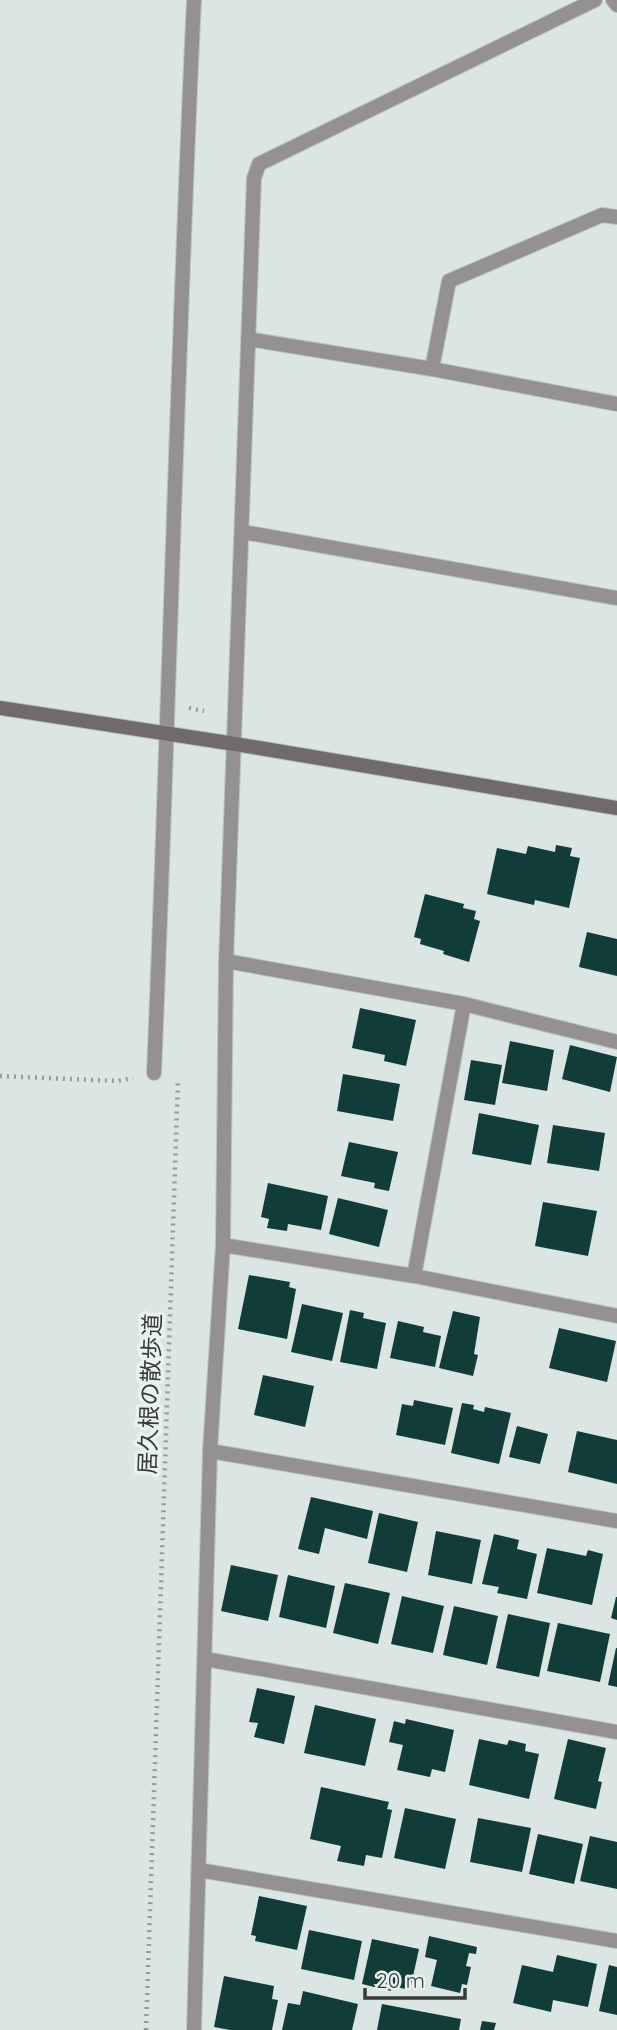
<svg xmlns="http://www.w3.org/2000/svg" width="617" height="2030" viewBox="0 0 617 2030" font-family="Quicksand,'Noto Sans JP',sans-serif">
	<rect width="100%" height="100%" fill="#dbe5e3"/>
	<!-- building -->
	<path fill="#123c37" d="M556 845 572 848 570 856 580 858 569 908 535 900 534 905 487 894 497 848 526 854 528 846 555 852Z
		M425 894 464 904 463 908 476 911 474 919 480 921 469 962 443 954 444 951 420 944 421 939 414 937Z
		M587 932 617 939V976L579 967Z
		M360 1008 416 1020 406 1066 384 1061 385 1055 352 1048Z
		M510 1041 554 1050 547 1091 502 1083Z
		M570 1045 617 1057 610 1092 562 1079Z
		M471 1060 502 1065 495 1105 464 1100Z
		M343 1074 400 1084 393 1121 337 1111Z
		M479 1113 539 1125 531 1165 472 1154Z
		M553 1125 605 1133 599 1171 547 1163Z
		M349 1142 398 1152 389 1191 374 1188 375 1183 341 1176Z
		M268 1183 328 1196 321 1230 288 1224 287 1231 267 1228 269 1219 261 1217Z
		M338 1198 388 1210 379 1247 329 1234Z
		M543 1202 597 1211 588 1256 535 1246Z
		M249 1275 290 1282 289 1287 296 1289 287 1339 238 1329Z
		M302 1304 343 1313 332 1361 291 1352Z
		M350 1310 364 1313 363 1318 386 1323 377 1369 340 1362Z
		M453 1311 480 1317 474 1354 478 1355 473 1376 439 1368Z
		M398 1321 424 1327 423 1332 441 1336 435 1367 390 1358Z
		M559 1328 616 1341 607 1382 549 1368Z
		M263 1375 314 1386 305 1427 254 1415Z
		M414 1400 453 1408 445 1445 396 1435 402 1404 413 1406Z
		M462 1403 474 1405 473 1409 484 1412 485 1407 511 1413 499 1464 451 1453Z
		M517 1426 548 1434 540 1464 509 1457Z
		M577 1431 617 1440V1484L568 1472Z
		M311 1497 373 1511 367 1539 325 1528 319 1554 298 1549Z
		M379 1513 418 1522 407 1572 368 1563Z
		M436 1531 481 1540 472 1584 428 1575Z
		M494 1534 519 1540 517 1549 537 1554 527 1599 497 1593 499 1587 482 1584Z
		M547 1548 586 1556 588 1550 603 1554 592 1605 537 1593Z
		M231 1565 278 1575 268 1621 221 1611Z
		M288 1575 335 1586 326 1628 279 1617Z
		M345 1583 390 1593 378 1644 333 1633Z
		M402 1596 444 1606 433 1653 391 1644Z
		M616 1597H617V1620L611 1618Z
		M454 1606 498 1616 487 1665 443 1655Z
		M508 1614 550 1623 539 1677 496 1668Z
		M558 1623 610 1634 600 1682 547 1671Z
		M616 1648H617V1687L608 1685Z
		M257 1688 295 1696 284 1744 254 1737 258 1723 249 1722Z
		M315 1705 376 1719 365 1766 304 1753Z
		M406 1719 454 1730 445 1772 432 1769 430 1777 397 1770 403 1745 389 1742 394 1721 405 1724Z
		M479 1739 507 1745 509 1740 526 1744 525 1751 539 1754 529 1799 469 1785Z
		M568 1739 606 1748 598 1781 602 1782 596 1809 554 1799Z
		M321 1787 389 1802 387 1809 392 1810 382 1858 366 1855 364 1866 337 1861 341 1846 310 1839Z
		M405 1808 456 1819 445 1869 394 1858Z
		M478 1818 531 1828 522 1872 470 1862Z
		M538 1834 583 1844 574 1884 529 1874Z
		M590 1836 617 1842V1889L580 1881Z
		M259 1896 307 1906 297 1950 255 1941 256 1936 251 1935Z
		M309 1930 362 1941 354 1980 301 1969Z
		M429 1936 477 1947 476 1954 469 1953 466 1966 471 1967 467 1985 462 1984 460 1993 431 1986 437 1960 425 1957Z
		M372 1939 419 1949 410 1990 392 1986 391 1991 362 1984Z
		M557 1955 597 1964 588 2007 553 2000 551 2012 513 2003 522 1965 553 1972Z
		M609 1965 617 1967V2015L599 2011Z
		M224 1976 274 1986 272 1999 278 2000 272 2030H230L214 2027Z
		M303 1991 358 2004 352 2030H282L288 2003 300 2005Z
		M382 2004 461 2019 459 2030H377Z
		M482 2021 496 2023 494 2030H480Z"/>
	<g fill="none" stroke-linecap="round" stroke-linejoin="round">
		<!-- street casing -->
		<g stroke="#bac3c1" stroke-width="16">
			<path id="street" d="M613 0 617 5
				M248 339 432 369 617 404
				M432 369 449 281 602 215 617 217
				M243 532 617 598
				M226 961 464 1004 617 1042
				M154 1073C169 715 177 357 194 0
				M223 1245 414 1276 617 1316
				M414 1276 464 1004
				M210 1451 617 1521
				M205 1659 617 1732
				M199 1870 617 1941
				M194 2030 210 1451 223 1245 226 961 254 178 259 164 595 0"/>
		</g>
		<!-- secondary casing -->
		<g stroke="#bac3c1" stroke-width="16">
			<path id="secondary" d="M0 708 235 744 617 808"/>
		</g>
		<!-- path -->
		<path stroke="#959c9b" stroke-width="4.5" stroke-dasharray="2 5" stroke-linecap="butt" d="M189 708 204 711
			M0 1076 117 1081 133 1078
			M146 2030 178 1079"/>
		<!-- street -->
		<use href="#street" stroke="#959192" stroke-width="14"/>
		<!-- secondary -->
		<use href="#secondary" stroke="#706a6c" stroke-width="14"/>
	</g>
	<g text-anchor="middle" stroke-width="7" stroke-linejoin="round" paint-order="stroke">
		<!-- street labels -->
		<g font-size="23" fill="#373b3a" stroke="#e8f2f0">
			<text transform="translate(150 1394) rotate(-88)" y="8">居久根の散歩道</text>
		</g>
	</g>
	<!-- scale -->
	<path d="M365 1988v10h100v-10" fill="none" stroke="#373b3a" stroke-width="3.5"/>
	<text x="376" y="1988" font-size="21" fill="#373b3a" stroke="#e8f2f0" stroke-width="5" paint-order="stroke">20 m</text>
</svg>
